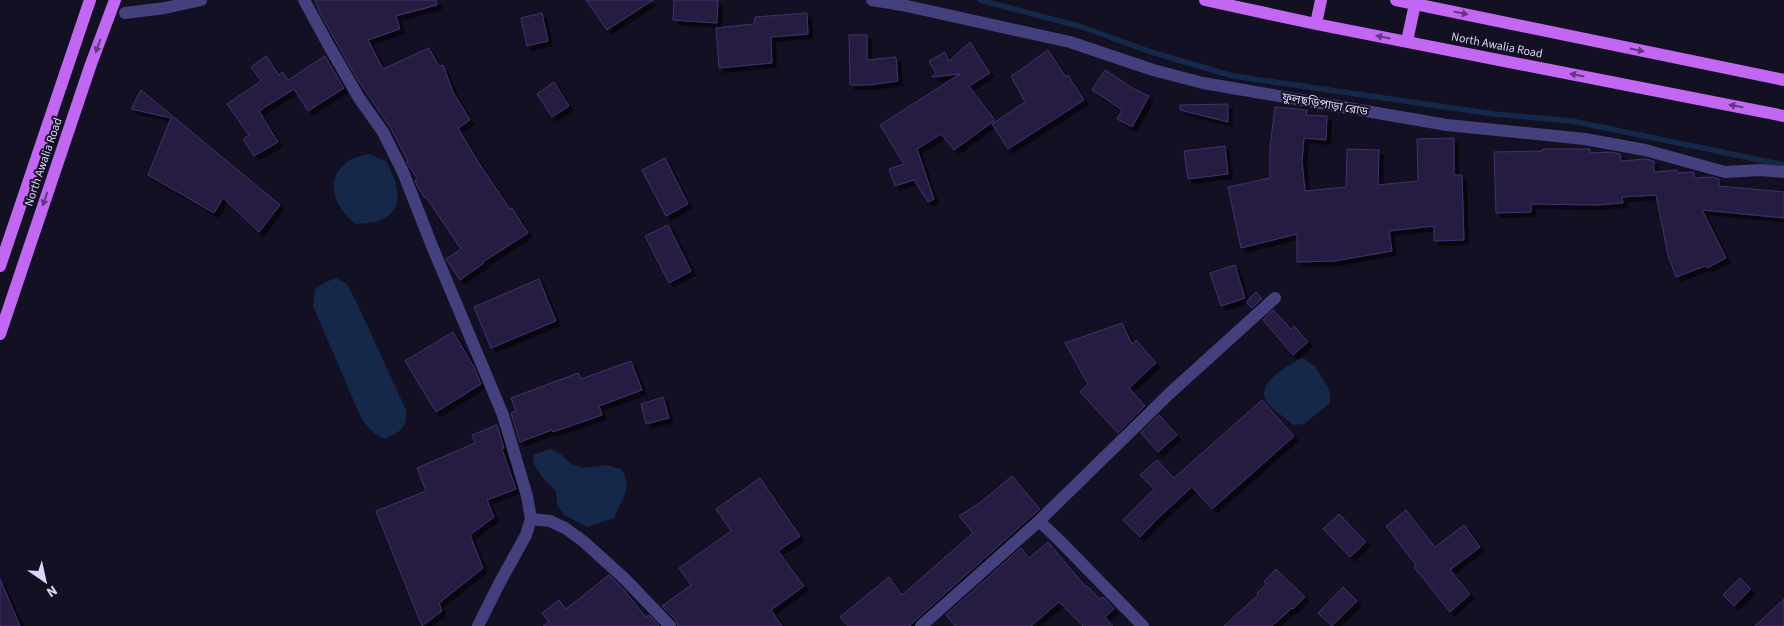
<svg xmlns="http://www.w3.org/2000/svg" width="1784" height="626" viewBox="0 0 1784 626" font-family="'Source Sans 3','Noto Sans Bengali',sans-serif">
	<defs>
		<filter id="shadow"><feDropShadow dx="4.5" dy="4.5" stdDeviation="0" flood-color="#0009"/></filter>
	</defs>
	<rect width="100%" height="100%" fill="#141023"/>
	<!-- water -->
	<path fill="#152849" d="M369 154 386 161C397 181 408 210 379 221 373 223 363 223 356 224 338 211 323 183 344 165 350 158 360 156 369 154Z
		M336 278 347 284 356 301 406 410C408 428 400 432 385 439 371 433 366 426 359 413L313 306 315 289 326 282Z
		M1302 358 1315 366 1330 391V403L1304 424 1293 425C1286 418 1272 409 1267 402 1254 383 1289 365 1302 358Z
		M550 449 559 453 571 464 583 468 606 465 621 469C634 488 621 499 614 518L587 527 564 515 557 504 556 491 543 478 534 465 533 455Z"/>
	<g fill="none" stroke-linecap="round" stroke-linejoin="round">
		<!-- stream -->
		<path stroke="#152849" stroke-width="5.5" d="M980 0 1082 27 1151 52 1233 76 1494 114 1572 121 1784 165"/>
	</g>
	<!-- building -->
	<path fill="#261e42" stroke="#3f326c" filter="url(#shadow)" d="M315 0H436L437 5 396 16 400 29 368 40 383 69 429 48 439 66 443 65 453 92 470 120 458 128 479 163 510 209 512 208 528 233 483 262 484 263 460 280 446 259 461 249 426 197 425 198 417 186 415 180 417 178 407 163V159L390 127 357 79 319 11Z
		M586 0H653L607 30Z
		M674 0H718L717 23 673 20Z
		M542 13 548 41 527 46 521 18Z
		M807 13 808 34 771 37 772 63 719 68 716 28 754 24 755 17Z
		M849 35H867V60L896 57 898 81 869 85H850Z
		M970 42 990 73 969 86 995 120 954 150 941 134 917 149 934 199 928 202 914 180 895 186 889 169 904 164 880 125 960 74 932 77 936 73 929 61 945 52 949 61Z
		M1048 50 1066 77 1068 75 1084 100 1008 149 992 124 1025 102 1011 76 1031 63V62Z
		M266 56 279 75 283 72 288 80 325 56 344 88 308 111 294 89 259 111 278 142 254 156 243 139 249 135 227 104 261 81 251 67Z
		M1105 70 1134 89 1149 96 1132 127 1117 119 1122 110 1092 90Z
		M554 82 569 106 552 117 537 94Z
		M141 90 280 205 259 232 223 198 214 213 148 175 171 118 131 109Z
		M1228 104V122L1180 110V105Z
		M1275 107 1307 110 1306 115 1327 116 1326 140 1304 138 1302 161 1305 191 1346 187 1347 149 1379 150 1378 185 1418 181 1417 139 1454 138V175H1462L1464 240 1434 241V226L1389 231 1392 251 1334 261 1297 262V234L1241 248 1228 187 1270 178V147Z
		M1225 146 1228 174 1188 179 1184 151Z
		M1543 149H1590V153L1611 152 1620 154 1621 161 1646 159 1654 161V172L1677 170V173L1694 172V178L1713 177 1719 179V186L1784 192V218L1702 210 1726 258 1707 268 1705 266 1676 277 1668 255 1656 195 1622 197 1623 203 1597 205 1531 204V212L1496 213 1494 152 1543 151Z
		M665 158 688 204 666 216 642 170Z
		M668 225 691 271 669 283 645 236Z
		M1235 265 1245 298 1221 306 1210 273Z
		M539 279 556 321 491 348 474 307Z
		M1256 292 1262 299 1252 308 1246 302Z
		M1273 310 1291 329 1294 326 1308 342 1293 355 1263 320Z
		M1122 323 1132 344 1136 340 1156 363 1129 388 1145 406 1118 433 1080 392 1088 384 1065 343Z
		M453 332 474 367 481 384 436 412 405 361Z
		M631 361 642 390 599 406 602 415 553 432 552 430 520 442 511 413 516 411 511 398 578 373 581 379Z
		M663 397 669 418 646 424 641 404Z
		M1262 400 1294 436 1212 509 1192 487 1159 517 1140 537 1123 520 1154 489 1140 475 1157 460 1174 478Z
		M1159 415 1177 435 1158 452 1141 433Z
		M497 425 504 448 502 449 516 489 487 500 494 517 470 535 483 568 439 603 442 611 422 626 376 511 426 491 417 468 475 443 472 435Z
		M1012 476 1040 509 1033 515 909 626H848L840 617 889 577 902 595 973 533 959 516 981 502Z
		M760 478 800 536 778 551 804 586 771 610 782 626H678L676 620 662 606 691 585 679 568 731 531 716 509Z
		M1406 510 1435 547 1464 525 1480 547 1450 570 1470 594 1450 612 1414 567 1416 565 1386 526Z
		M1339 514 1366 542 1350 557 1323 529Z
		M1048 542 1086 587 1087 586 1100 599 1103 597 1114 609 1105 617 1113 626H1083L1059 602 1031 626H955L946 615 1021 548 1029 558Z
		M1276 569 1305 597 1293 609 1292 608 1272 626H1224L1258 595 1257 593 1267 584 1264 582Z
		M609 575 623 589 646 617 649 615 659 626H543L549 622 542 613 559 600 566 609Z
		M1740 578 1751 589 1734 606 1723 595Z
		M0 579 20 626H0Z
		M1343 587 1357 601 1332 626 1318 613Z
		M1784 599V626H1755Z"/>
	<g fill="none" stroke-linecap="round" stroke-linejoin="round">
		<!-- street -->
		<path stroke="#44407d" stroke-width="12" d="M304 0 329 46 359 98 383 132 403 172 432 246 503 415 527 496 531 519 526 535 499 584 478 626
			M872 0 902 5 1070 42 1153 70 1203 83 1447 125 1585 139 1645 150 1725 172 1761 170 1784 172
			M125 13 165 8 201 0
			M531 519 550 521 565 528 583 541 625 579 670 626
			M1039 521 1059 540 1143 626
			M921 626 1039 521 1170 393 1275 298"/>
		<!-- primary -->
		<path stroke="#c167f1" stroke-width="12" d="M1205 0 1316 24 1784 116
			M1396 0 1784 80
			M1316 24 1321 0
			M1407 41 1415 4
			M0 266 90 0
			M0 334 91 64 115 0"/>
	</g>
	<!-- one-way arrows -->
	<defs><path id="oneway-solid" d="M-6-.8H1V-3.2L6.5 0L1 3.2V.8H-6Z" transform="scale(1.25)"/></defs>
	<g fill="#623780">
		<use href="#oneway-solid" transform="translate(1461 13) rotate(12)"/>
		<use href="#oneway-solid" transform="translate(1383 37) rotate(-169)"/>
		<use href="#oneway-solid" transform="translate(98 46) rotate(110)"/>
		<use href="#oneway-solid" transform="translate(1637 50) rotate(12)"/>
		<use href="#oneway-solid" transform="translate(1577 75) rotate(-169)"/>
		<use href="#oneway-solid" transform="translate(1736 106) rotate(-169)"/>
		<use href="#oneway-solid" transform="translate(45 199) rotate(109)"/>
	</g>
	<g text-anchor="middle" stroke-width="4" stroke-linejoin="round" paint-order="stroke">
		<!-- street labels -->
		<g font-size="12" fill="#dbd6fb" stroke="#141023">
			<text transform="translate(1497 45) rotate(11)" y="4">North Awalia Road</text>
			<text transform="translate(1325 104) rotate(10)" y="4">ফুলছড়িপাড়া রোড</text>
			<text transform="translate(43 162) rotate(-71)" y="4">North Awalia Road</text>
		</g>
	</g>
	<!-- north arrow -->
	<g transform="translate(45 581) rotate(146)" stroke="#141023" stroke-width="4" paint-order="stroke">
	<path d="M0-4L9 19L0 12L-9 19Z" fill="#dbd6fb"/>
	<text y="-8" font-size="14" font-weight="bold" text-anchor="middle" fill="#dbd6fb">N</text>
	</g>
</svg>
